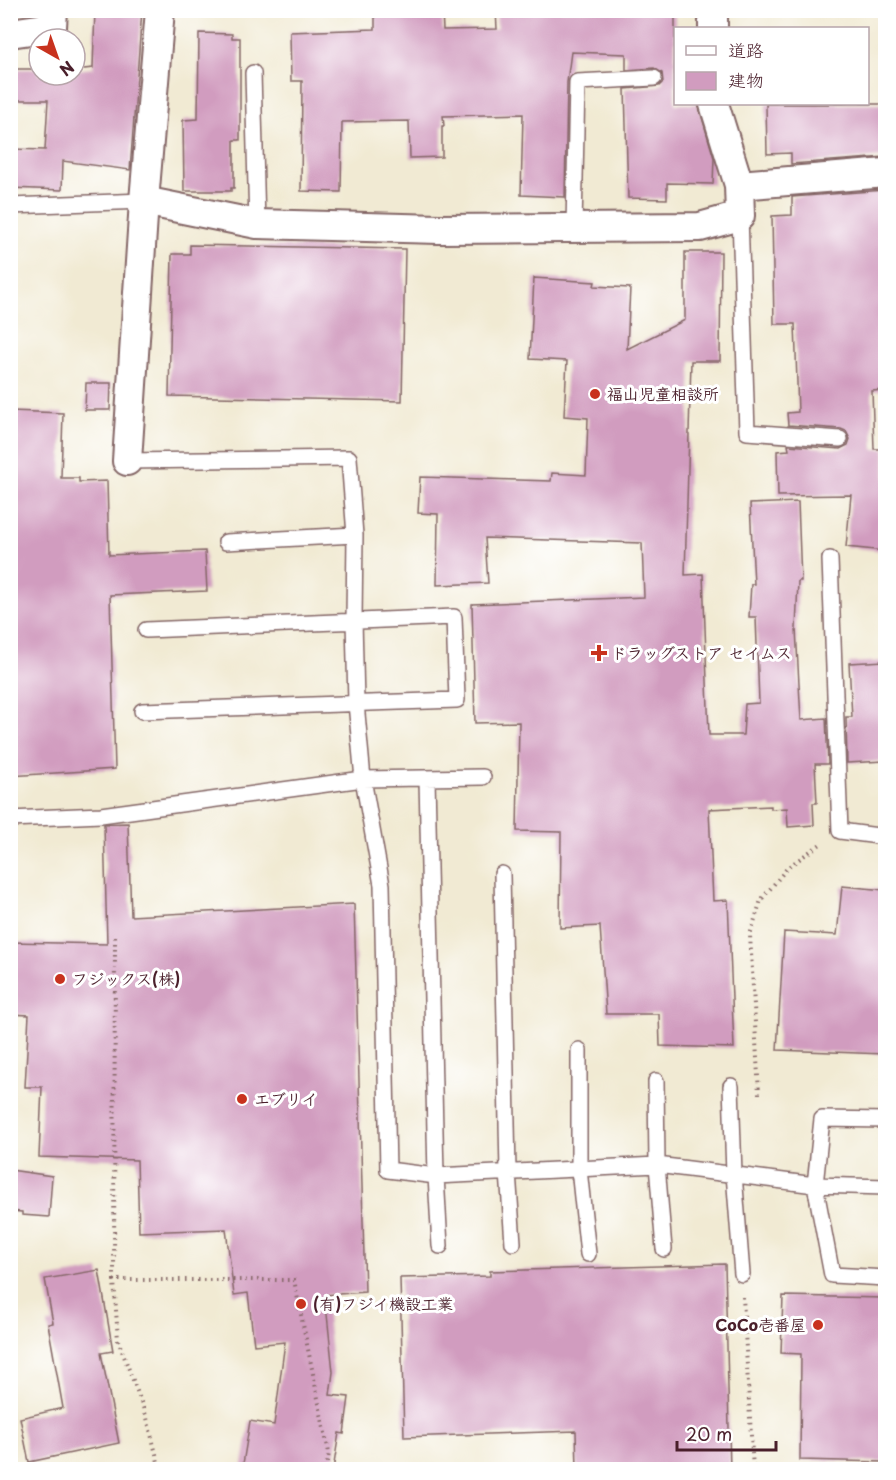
<svg xmlns="http://www.w3.org/2000/svg" width="896" height="1480" viewBox="0 0 896 1480" font-family="'Playpen Sans','Klee One',sans-serif">
	<rect width="100%" height="100%" fill="#fff"/>
	<filter id="ink" filterUnits="userSpaceOnUse"><feTurbulence type="fractalNoise" baseFrequency=".0167" numOctaves="2"/><feDisplacementMap in="SourceGraphic" scale="12" xChannelSelector="R" yChannelSelector="G"/><feConvolveMatrix kernelMatrix="1 2 1 2 8 2 1 2 1" color-interpolation-filters="sRGB"/></filter>
	<filter id="wash" filterUnits="userSpaceOnUse"><feTurbulence type="fractalNoise" baseFrequency=".008" numOctaves="4" result="noise"/><feDisplacementMap in="SourceGraphic" scale="24" xChannelSelector="R" yChannelSelector="G"/><feGaussianBlur stdDeviation="1.35" result="paint"/><feColorMatrix in="noise" values="0 0 0 0 0 0 0 0 0 0 0 0 0 0 0 0 0 1.4 0 .05"/><feComposite in="paint" operator="in"/></filter>
	<g filter="url(#wash)">
		<rect width="100%" height="100%" fill="#f1ead3"/>
		<g id="blocks">
			<!-- building -->
			<path fill="#d19cbf" d="M95 10H142L130 170 63 161 62 190 10 188V149L45 150 48 100H10V69H39V75H75V70L93 68Z
				M375 10H442L443 30 497 29 496 10H675V104H698L714 158 713 184 667 183V199L628 198 625 89 659 86 663 82 662 73 654 68 626 70V54L571 52 567 82 565 197 521 195 523 114 443 116 444 126H442V157L410 158 409 121 342 122 341 192 301 191 302 81H291L290 32 375 29Z
				M199 33 232 34V38H240V140H234V188H231V191H184L183 120 198 119Z
				M766 104H885V157L791 164V153L767 154Z
				M885 190V390L872 391 874 449H885V551L846 547 851 495 778 496 777 451 789 450 788 445 840 449 848 445 850 439 846 431 841 429 788 425 787 413 798 412 795 324H774L772 216 792 215V197Z
				M190 245 405 249 402 401 169 396 172 254H190Z
				M685 252H721L720 361H691L685 575 703 574 709 735H743L745 704 759 703 756 617H749L751 584H754L750 504 798 502 801 581H798L796 629 801 720 826 718 828 764H815L817 803H813L814 825 788 827 787 808 771 809V806L709 809 713 901 728 900 734 1048 660 1046 659 1014H606L600 926 560 928 561 832 517 831 519 722 475 723 472 604 644 597 642 543 485 538 488 583 437 585 438 514 418 513 420 477 551 481 552 473 586 475 588 418 564 416 567 361 530 359 534 278 595 282 594 286 630 288 627 349 685 320Z
				M86 383H111L110 410H85Z
				M10 411 63 413 61 478H79V482L107 481 109 555 205 551 207 591 110 595 115 769 10 776Z
				M885 661V761L847 763 846 717H852L849 663Z
				M128 823 131 916 354 904 365 1292 325 1295 333 1372 330 1395 349 1397 344 1434 339 1433 333 1470H242L250 1421 274 1425 285 1342 254 1345 248 1293 234 1295 226 1229 139 1232 137 1160 39 1157 42 1087H25L29 1015 10 1014V942L107 944 104 824Z
				M842 886 885 890V1054L777 1050 784 932 837 935Z
				M10 1170 52 1176 49 1217 22 1215V1212L10 1211Z
				M725 1264 730 1470H577L576 1431 404 1437 400 1278 490 1276V1271Z
				M99 1270 113 1351 101 1353 119 1443 29 1462 20 1418 63 1408 48 1324 53 1323 45 1279Z
				M783 1296 885 1298V1462L800 1460 801 1354 781 1353Z"/>
		</g>
	</g>
	<g filter="url(#ink)">
		<use href="#blocks" fill-opacity="0" stroke="#846666" stroke-width="1.5"/>
		<g fill="none" stroke-linecap="round" stroke-linejoin="round">
			<!-- service casing -->
			<g stroke="#846666" stroke-width="18">
				<path id="service" d="M253 73 257 224
					M10 206 144 201
					M740 216 747 432 840 439
					M574 227 577 82 654 78
					M127 461 349 458 355 535 354 620 356 703 363 779 483 777
					M226 542 355 535
					M830 559 840 831 886 837
					M142 711 457 700 454 617 146 630
					M427 779 436 1176 440 1246
					M10 819 101 815 363 779 382 885 388 1170 436 1176 657 1165 815 1185 886 1187
					M502 874 508 1172 513 1243
					M579 1050V1169L588 1254
					M656 1081 657 1165 664 1249
					M731 1086 734 1174 742 1274
					M886 1120 822 1119 815 1185 832 1275 886 1278"/>
			</g>
			<!-- minor casing -->
			<g stroke="#846666" stroke-width="32">
				<path id="minor" d="M713 28V10
					M10 33 52 27 53 10
					M739 185 886 173
					M144 201 257 224 439 229 700 227 740 216 739 185 714 104
					M127 461 144 201 160 10"/>
			</g>
			<!-- path -->
			<path stroke="#846666" stroke-width="4" stroke-dasharray="1.5 4.5" stroke-linecap="butt" d="M115 937 114 1280H294L329 1453 326 1470
				M759 1094 750 935 761 900 788 867 822 843
				M114 1280 118 1340 147 1418 160 1470
				M743 1297 753 1470"/>
			<!-- service -->
			<use href="#service" stroke="#fff" stroke-width="15"/>
			<!-- minor -->
			<use href="#minor" stroke="#fff" stroke-width="28"/>
		</g>
	</g>
	<!-- markers -->
	<g fill="#c8321e" stroke="#fff" stroke-width="2">
		<circle cx="595" cy="394" r="6"/>
		<path d="M596 644h6v6h6v6h-6v6h-6v-6h-6v-6h6z"/>
		<circle cx="60" cy="979" r="6"/>
		<circle cx="242" cy="1099" r="6"/>
		<circle cx="301" cy="1304" r="6"/>
		<circle cx="818" cy="1325" r="6"/>
	</g>
	<g text-anchor="middle" stroke-width="6" stroke-linejoin="round" paint-order="stroke">
		<!-- poi labels -->
		<g font-size="16" font-weight="bold" fill="#4a1f2b" stroke="#fff" text-anchor="start">
			<text x="607" y="400">福山児童相談所</text>
			<text x="611" y="659">ドラッグストア セイムス</text>
			<text x="72" y="985">フジックス(株)</text>
			<text x="254" y="1105">エブリイ</text>
			<text x="313" y="1310">(有)フジイ機設工業</text>
			<text x="806" y="1331" text-anchor="end">CoCo壱番屋</text>
		</g>
	</g>
	<!-- margin -->
	<rect width="896" height="1480" fill="none" stroke="#fff" stroke-width="36"/>
	<!-- legend -->
	<rect x="674" y="27" width="195" height="78" fill="#ffffff" stroke="#b7a5aa" stroke-width="1.5"/>
	<rect x="686" y="46" width="30" height="9" fill="#ffffff" stroke="#b7a5aa" stroke-width="1.5"/>
	<text x="728" y="57" font-size="18" fill="#4a1f2b">道路</text>
	<rect x="686" y="72" width="30" height="18" fill="#d19cbf" stroke="#b7a5aa" stroke-width="1.5"/>
	<text x="728" y="87" font-size="18" fill="#4a1f2b">建物</text>
	<!-- north arrow -->
	<g transform="translate(57 57) rotate(140)"><circle r="28" fill="#ffffff" stroke="#b7a5aa" stroke-width="1.5"/>
	<path d="M0-4.5L10 22L0 15L-10 22Z" fill="#c8321e"/>
	<text y="-9" font-size="16" font-weight="bold" text-anchor="middle" fill="#4a1f2b">N</text>
	</g>
	<!-- scale -->
	<path d="M677 1441v9h99v-9" fill="none" stroke="#4a1f2b" stroke-width="3"/>
	<text x="686" y="1441" font-size="18" fill="#4a1f2b" stroke="#ffffff" stroke-width="4.5" paint-order="stroke">20 m</text>
</svg>
